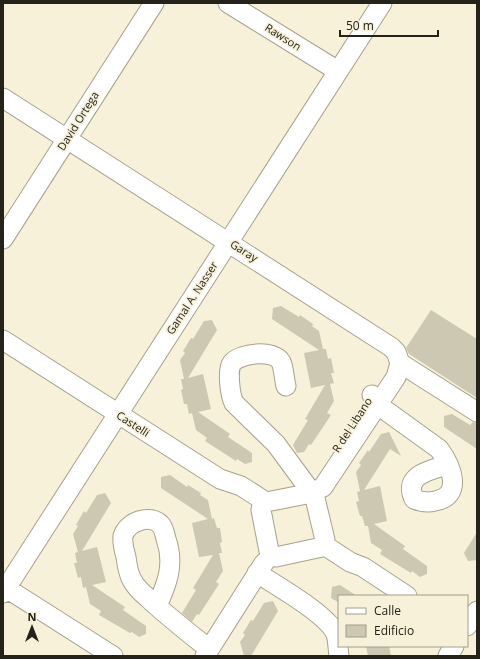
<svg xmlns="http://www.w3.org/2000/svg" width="480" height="659" viewBox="0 0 480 659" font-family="'Open Sans',sans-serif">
	<rect width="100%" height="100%" fill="#f6f1d8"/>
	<!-- building -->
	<path fill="#cdc8b1" d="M281 306 299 317 300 315 313 324 312 326 319 331 323 349H326L328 359 331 358 334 373H331L334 383 330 384 334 401 327 413 331 415 311 445 309 444 304 452 297 453 293 445 308 420 305 419 325 385 311 388 304 353 319 350 272 319 273 308Z
		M431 310 477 339V398L409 354 406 348Z
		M212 320 217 330 188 378 203 374 211 409 198 412 230 434 228 437 252 453V462L245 464 237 459 236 461 205 441 207 438 196 430 192 413 189 414 187 404H184L181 390 183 389 181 379H184L180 360 185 353 183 351 191 338 193 339 204 321Z
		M452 414 470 425 473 422 477 423V449L444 427V416Z
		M389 432 401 456 390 449 364 490 380 486 387 521 374 524 405 546 403 549 427 566V574L420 577 412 571 411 573 380 554 382 550 371 543 368 526H365L362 516H360L356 502 359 501 357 492 360 491 356 472 361 465 359 463 368 450 369 452 381 434Z
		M170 475 187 487 188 485 201 493 200 495 208 500 212 519 214 518 217 528H220L222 542 220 543 222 553H219L223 571 216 582 219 584 199 615 197 614 192 622 182 613 196 590 193 588 213 555 199 557 192 523 208 519 161 488V477Z
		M105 493 111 503 82 551 97 547 106 582 92 585 125 607 123 610 146 626V634L139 637 132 632 130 633 99 615 101 611 90 604 86 587 83 588 81 577 78 578 74 563H77L75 553 78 552 73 534 78 526 76 525 84 511 86 513 97 495Z
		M477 532V560L468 561 464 553Z
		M340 585 357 596H339L338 602 331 598 332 587Z
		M273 601 278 611 251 656H244L240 642 245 635 243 633 251 620 253 621 264 603Z
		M366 646H389L391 656H368Z"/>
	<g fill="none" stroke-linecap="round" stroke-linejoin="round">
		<!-- minor casing -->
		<g stroke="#a7a28b" stroke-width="21">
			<path id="minor" d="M228 3 338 71
				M3 98 391 347 396 352 400 363 477 412
				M3 239 154 3
				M3 340 220 479 241 486 266 502
				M286 386C284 379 284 368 281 362 274 349 240 353 232 363 227 370 230 395 234 403L276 444 312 493 314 494 325 540 322 547 276 557 272 556 269 551 261 510 262 505 266 502 312 493 323 487 396 377 400 363
				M372 395 378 405 439 449C451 465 464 496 435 501 427 503 421 502 414 499 403 475 430 470 447 465
				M324 545 350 562 363 567 407 596
				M257 573C277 586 327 614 336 634 338 641 338 649 339 656
				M3 586 113 656
				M3 593 382 3
				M157 606C167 584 175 564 166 539 165 535 164 529 161 525 150 513 127 522 123 536 122 543 124 550 126 557 127 565 128 573 132 580 136 588 142 593 148 598 167 616 189 633 209 649
				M467 626 477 611
				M205 656 264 563
				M448 656 454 646"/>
		</g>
		<!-- minor -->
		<use href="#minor" stroke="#fff" stroke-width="19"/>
	</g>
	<g text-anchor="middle" stroke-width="3.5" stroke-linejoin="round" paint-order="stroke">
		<!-- street labels -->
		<g font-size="11" fill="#242219" stroke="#f6f1d8">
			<text transform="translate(283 37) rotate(32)" y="4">Rawson</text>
			<text transform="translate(78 121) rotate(-58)" y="4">David Ortega</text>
			<text transform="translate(244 251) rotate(33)" y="4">Garay</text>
			<text transform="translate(192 298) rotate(-57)" y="4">Gamal A. Nasser</text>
			<text transform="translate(133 424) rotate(33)" y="4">Castelli</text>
			<text transform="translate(352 425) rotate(-57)" y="4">R del Libano</text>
		</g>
	</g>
	<!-- border -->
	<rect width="480" height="659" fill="none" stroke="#242219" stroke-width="8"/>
	<!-- legend -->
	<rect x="338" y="595" width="130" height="52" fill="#f6f1d8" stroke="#a29e8c"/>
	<rect x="346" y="608" width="20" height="6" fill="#ffffff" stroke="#a29e8c"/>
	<text x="374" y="615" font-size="12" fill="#242219">Calle</text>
	<rect x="346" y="625" width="20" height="12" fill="#cdc8b1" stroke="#a29e8c"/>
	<text x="374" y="635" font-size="12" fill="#242219">Edificio</text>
	<!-- north arrow -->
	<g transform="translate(32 627)" stroke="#f6f1d8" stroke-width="3" paint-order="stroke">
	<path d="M0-3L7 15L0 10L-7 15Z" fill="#242219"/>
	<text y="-6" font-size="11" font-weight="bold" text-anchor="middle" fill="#242219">N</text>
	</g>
	<!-- scale -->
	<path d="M340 30v6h98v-6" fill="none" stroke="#242219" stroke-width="2"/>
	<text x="346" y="30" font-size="12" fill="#242219" stroke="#f6f1d8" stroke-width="3" paint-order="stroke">50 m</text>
</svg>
